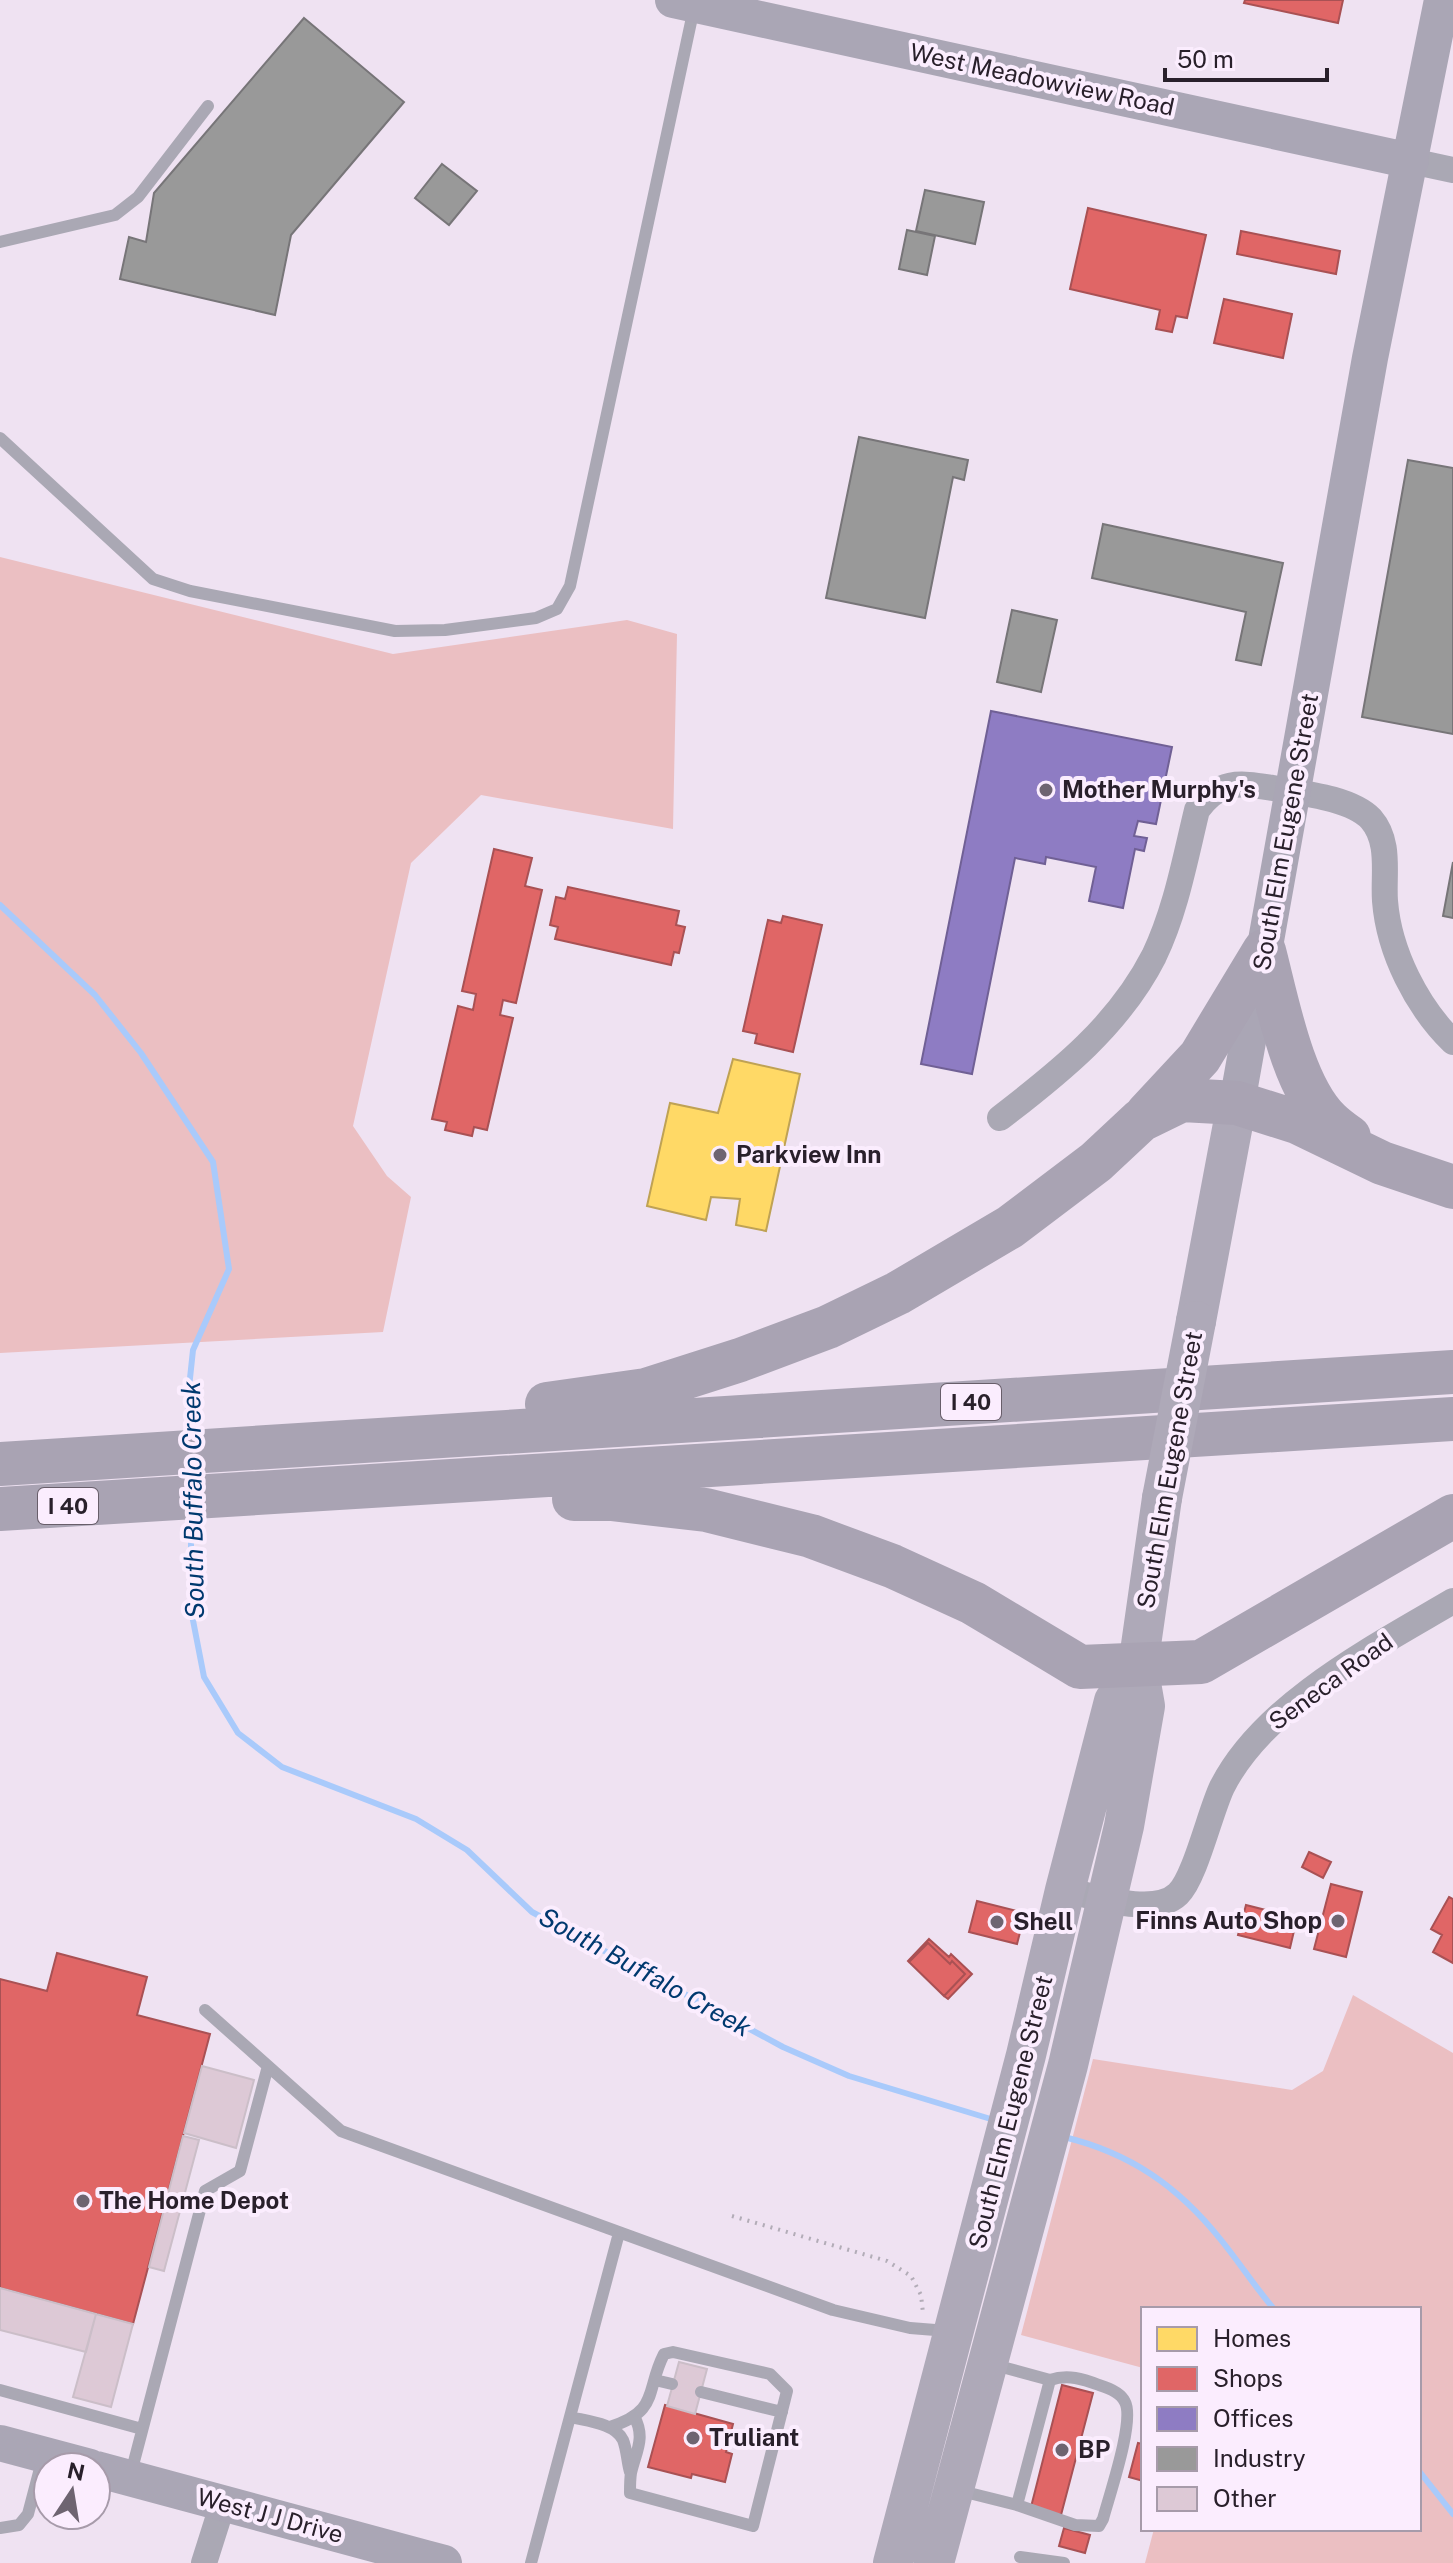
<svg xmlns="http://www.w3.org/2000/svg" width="1453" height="2563" viewBox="0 0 1453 2563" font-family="'Public Sans',sans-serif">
	<rect width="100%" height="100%" fill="#efe2f2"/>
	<!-- green -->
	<path fill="#ebbfc2" d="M0 557 393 654 627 620 677 634 673 829 481 795 411 863 353 1126 387 1176 411 1197 383 1332 0 1353Z
		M1353 1995 1453 2053V2563H1145L1154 2529H1419V2309H1143V2368L1021 2335 1093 2059 1292 2090 1323 2071Z"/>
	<!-- homes -->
	<path fill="#ffd966" stroke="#bfa254" stroke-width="2" d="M733 1059 800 1074 766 1231 736 1225 740 1199 711 1197 706 1220 647 1206 670 1103 718 1113Z"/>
	<!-- shops -->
	<path fill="#e06666" stroke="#a95154" stroke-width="2" d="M1245 0H1343L1338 23 1244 3Z
		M1088 208 1206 235 1187 318 1176 316 1172 332 1156 329 1160 310 1070 289Z
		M1241 231 1340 251 1336 274 1237 254Z
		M1224 299 1292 314 1283 358 1214 343Z
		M494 849 532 858 525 886 542 890 516 1003 503 1000 500 1015 513 1018 487 1130 474 1127 472 1136 445 1130 447 1122 432 1119 458 1006 473 1010 476 994 462 991Z
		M568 887 679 911 676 925 685 927 679 953 674 952 671 965 555 939 558 927 550 925 556 897 565 899Z
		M783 916 822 925 793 1052 755 1043 757 1034 743 1031 768 920 781 923Z
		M1309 1852 1331 1862 1323 1878 1302 1867Z
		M1331 1884 1362 1892 1346 1957 1314 1949Z
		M1449 1897 1453 1899V1963L1433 1952 1442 1935 1431 1929Z
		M977 1901 1025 1913 1017 1944 969 1932Z
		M1246 1905 1297 1918 1290 1948 1238 1935Z
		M929 1939 949 1957 951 1954 972 1974 948 1999 944 1996 965 1974 952 1961 950 1964 928 1943 909 1962 908 1961Z
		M928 1943 950 1964 952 1961 965 1974 944 1996 909 1962Z
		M57 1953 147 1977 137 2015 210 2034 133 2324 0 2288V1979L47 1991Z
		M1062 2385 1093 2393 1061 2515 1031 2507Z
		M665 2405 733 2424 726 2452 732 2454 725 2482 692 2474 691 2478 648 2467Z
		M1138 2443 1143 2444V2481L1129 2477Z
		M1064 2528 1090 2535 1085 2553 1059 2546Z"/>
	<!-- offices -->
	<path fill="#8e7cc3" stroke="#706095" stroke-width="2" d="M991 711 1172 747 1156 824 1138 821 1134 836 1147 838 1144 851 1135 849 1123 908 1089 901 1096 867 1046 857 1045 864 1015 858 972 1074 921 1064Z"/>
	<!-- industry -->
	<path fill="#999" stroke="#777578" stroke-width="2" d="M304 18 404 102 291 235 275 315 120 279 129 237 146 242 154 193Z
		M442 164 477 191 449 225 415 198Z
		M925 190 984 202 975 244 916 231Z
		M907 230 935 236 927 275 899 269Z
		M859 437 968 460 964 480 953 477 925 618 826 598Z
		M1408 460 1453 468V734L1362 717Z
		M1103 524 1283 563 1261 665 1236 660 1246 612 1092 578Z
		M1012 610 1057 620 1041 692 997 682Z
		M1453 862V918L1443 916Z"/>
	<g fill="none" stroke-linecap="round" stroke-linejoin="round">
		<!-- stream -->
		<path stroke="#a9cafb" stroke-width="6" d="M0 905 95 995 141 1053 213 1162 229 1269 193 1350 188 1397 189 1438
			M191 1513V1610L204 1677 238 1733 282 1767 416 1819 467 1850 532 1912 783 2047 849 2076 994 2120
			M1064 2137C1130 2153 1178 2186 1221 2240 1239 2262 1255 2287 1274 2309
			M1419 2471 1453 2514"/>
	</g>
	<!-- building -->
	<path fill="#ddc9d6" stroke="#cbbec8" stroke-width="2" d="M202 2066 254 2080 236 2148 184 2133Z
		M183 2136 199 2140 164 2271 149 2267Z
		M0 2288 96 2314 86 2352 0 2330Z
		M96 2314 133 2324 111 2407 73 2397Z
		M679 2362 707 2369 695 2414 667 2406Z"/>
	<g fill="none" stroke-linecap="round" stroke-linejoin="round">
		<!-- path -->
		<path stroke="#b2acb7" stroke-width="4" stroke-dasharray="2 6" stroke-linecap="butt" d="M732 2216 887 2261 911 2276 921 2295 923 2313"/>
		<!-- lane -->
		<path stroke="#aaa8b4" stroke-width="12" d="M0 242 115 215 138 197 208 106
			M0 438 153 579 190 591 395 631 445 630 536 618 557 609 570 586 694 8
			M205 2010 341 2131 833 2310 910 2328 948 2331
			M655 2380 672 2384
			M0 2390 142 2429
			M701 2392 782 2412
			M570 2417C586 2421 615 2423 623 2440 627 2450 627 2462 630 2472
			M610 2427C660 2411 645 2391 664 2354L673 2352 770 2374 787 2391 753 2526 630 2493C630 2486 630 2479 631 2473 636 2451 646 2438 634 2416
			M131 2473 205 2191 240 2171 268 2066
			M961 2491 1017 2505 1050 2380 991 2364
			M1017 2505 1075 2525 1099 2526 1103 2519C1109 2496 1135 2421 1125 2402 1121 2393 1109 2388 1099 2385 1083 2379 1068 2374 1050 2380
			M0 2528 19 2525 28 2514 43 2457
			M1020 2557 1064 2563
			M531 2563 619 2233"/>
		<!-- street -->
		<path stroke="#aaa8b4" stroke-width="26" d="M1411 161 1453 170
			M1000 1118C1060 1072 1119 1025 1154 956 1176 910 1185 859 1197 810 1219 779 1240 783 1273 788 1301 793 1351 798 1371 819 1391 842 1383 874 1385 901 1389 952 1417 1007 1453 1042
			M1065 1890C1094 1896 1154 1917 1178 1894 1195 1878 1210 1812 1222 1787 1264 1704 1375 1647 1453 1601
			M204 2563 223 2503"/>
		<!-- secondary -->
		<path stroke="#aaa6b5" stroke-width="36" d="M673 0 1411 161
			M1237 1103 1370 358 1442 0
			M0 2443 90 2467
			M96 2469 444 2563"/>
		<!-- primary -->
		<path stroke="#aea9b8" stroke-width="40" d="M1196 1321 1237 1103
			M893 2563 1026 2055 1065 1890 1114 1701 1138 1666
			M934 2563 1068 2065 1124 1826 1145 1706 1138 1666 1162 1498"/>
		<!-- highway -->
		<path stroke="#a9a3b3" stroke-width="44" d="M1264 951C1277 1000 1292 1085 1329 1121 1335 1127 1342 1132 1349 1137
			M1147 1114 1200 1057 1264 951
			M547 1404 646 1390 740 1360 828 1327 898 1293 1010 1227 1096 1162 1141 1120 1182 1100 1237 1103 1297 1122 1382 1163 1453 1187
			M0 1464 1453 1372
			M574 1499H611L706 1510 811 1536 892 1566 973 1603 1080 1667 1201 1662 1453 1516
			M0 1509 1453 1419"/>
		<!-- primary-bridge -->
		<path stroke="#aea9b8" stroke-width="40" d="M1162 1498 1196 1321"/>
	</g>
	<!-- markers -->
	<g fill="#6e6471" stroke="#fbedfe" stroke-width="3">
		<circle cx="1046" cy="790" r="8"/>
		<circle cx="720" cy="1155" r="8"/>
		<circle cx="1338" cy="1921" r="8"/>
		<circle cx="997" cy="1922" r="8"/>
		<circle cx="83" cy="2201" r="8"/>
		<circle cx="693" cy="2438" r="8"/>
		<circle cx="1062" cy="2450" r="8"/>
	</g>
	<g text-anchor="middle" stroke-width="8" stroke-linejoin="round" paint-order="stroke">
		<!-- shield labels -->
		<g fill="#fbedfe" stroke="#685e6a" stroke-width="2">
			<rect x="941" y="1384" width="60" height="36" rx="6"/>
			<rect x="38" y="1488" width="60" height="36" rx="6"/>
		</g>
		<g font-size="22" font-weight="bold" fill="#29202b">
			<text x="971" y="1410">I 40</text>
			<text x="68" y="1514">I 40</text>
		</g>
		<!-- street labels -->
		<g font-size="24" fill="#29202b" stroke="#fbedfe">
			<text transform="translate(1042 80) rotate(12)" y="8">West Meadowview Road</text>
			<text transform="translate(1286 832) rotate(-80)" y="8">South Elm Eugene Street</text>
			<text transform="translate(1170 1470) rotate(-80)" y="8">South Elm Eugene Street</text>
			<text transform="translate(1331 1682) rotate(-36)" y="8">Seneca Road</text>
			<text transform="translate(1011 2112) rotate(-76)" y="8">South Elm Eugene Street</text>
			<text transform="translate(270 2516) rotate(15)" y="8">West J J Drive</text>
		</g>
		<!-- poi labels -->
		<g font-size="24" font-weight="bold" fill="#29202b" stroke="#fbedfe" text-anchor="start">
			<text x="1062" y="798">Mother Murphy's</text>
			<text x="736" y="1163">Parkview Inn</text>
			<text x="1322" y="1929" text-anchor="end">Finns Auto Shop</text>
			<text x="1013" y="1930">Shell</text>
			<text x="99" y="2209">The Home Depot</text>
			<text x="709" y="2446">Truliant</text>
			<text x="1078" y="2458">BP</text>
		</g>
		<!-- water labels -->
		<g font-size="26" font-style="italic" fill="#00396f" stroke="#fbedfe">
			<text transform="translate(193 1500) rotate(-91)" y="9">South Buffalo Creek</text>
			<text transform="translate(645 1972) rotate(29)" y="9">South Buffalo Creek</text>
		</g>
	</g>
	<!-- legend -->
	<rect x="1141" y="2307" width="280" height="224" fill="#fbedfe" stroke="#a79baa" stroke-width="2"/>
	<rect x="1157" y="2327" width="40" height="24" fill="#ffd966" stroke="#a79baa" stroke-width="2"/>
	<text x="1213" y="2347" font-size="24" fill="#29202b">Homes</text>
	<rect x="1157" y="2367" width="40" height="24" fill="#e06666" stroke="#a79baa" stroke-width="2"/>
	<text x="1213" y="2387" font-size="24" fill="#29202b">Shops</text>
	<rect x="1157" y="2407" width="40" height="24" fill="#8e7cc3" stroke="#a79baa" stroke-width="2"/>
	<text x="1213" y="2427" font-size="24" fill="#29202b">Offices</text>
	<rect x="1157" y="2447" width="40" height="24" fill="#999999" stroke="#a79baa" stroke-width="2"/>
	<text x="1213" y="2467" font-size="24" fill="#29202b">Industry</text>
	<rect x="1157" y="2487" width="40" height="24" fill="#ddc9d6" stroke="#a79baa" stroke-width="2"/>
	<text x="1213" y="2507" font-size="24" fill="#29202b">Other</text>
	<!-- north arrow -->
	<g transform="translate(72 2491) rotate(12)"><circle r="38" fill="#fbedfe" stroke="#a79baa" stroke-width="2"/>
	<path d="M0-6L14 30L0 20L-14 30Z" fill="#6e6471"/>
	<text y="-12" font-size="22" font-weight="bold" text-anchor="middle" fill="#29202b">N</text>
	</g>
	<!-- scale -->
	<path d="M1165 68v12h162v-12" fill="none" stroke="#29202b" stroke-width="4"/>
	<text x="1177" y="68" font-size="24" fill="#29202b" stroke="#fbedfe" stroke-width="6" paint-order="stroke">50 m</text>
</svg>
